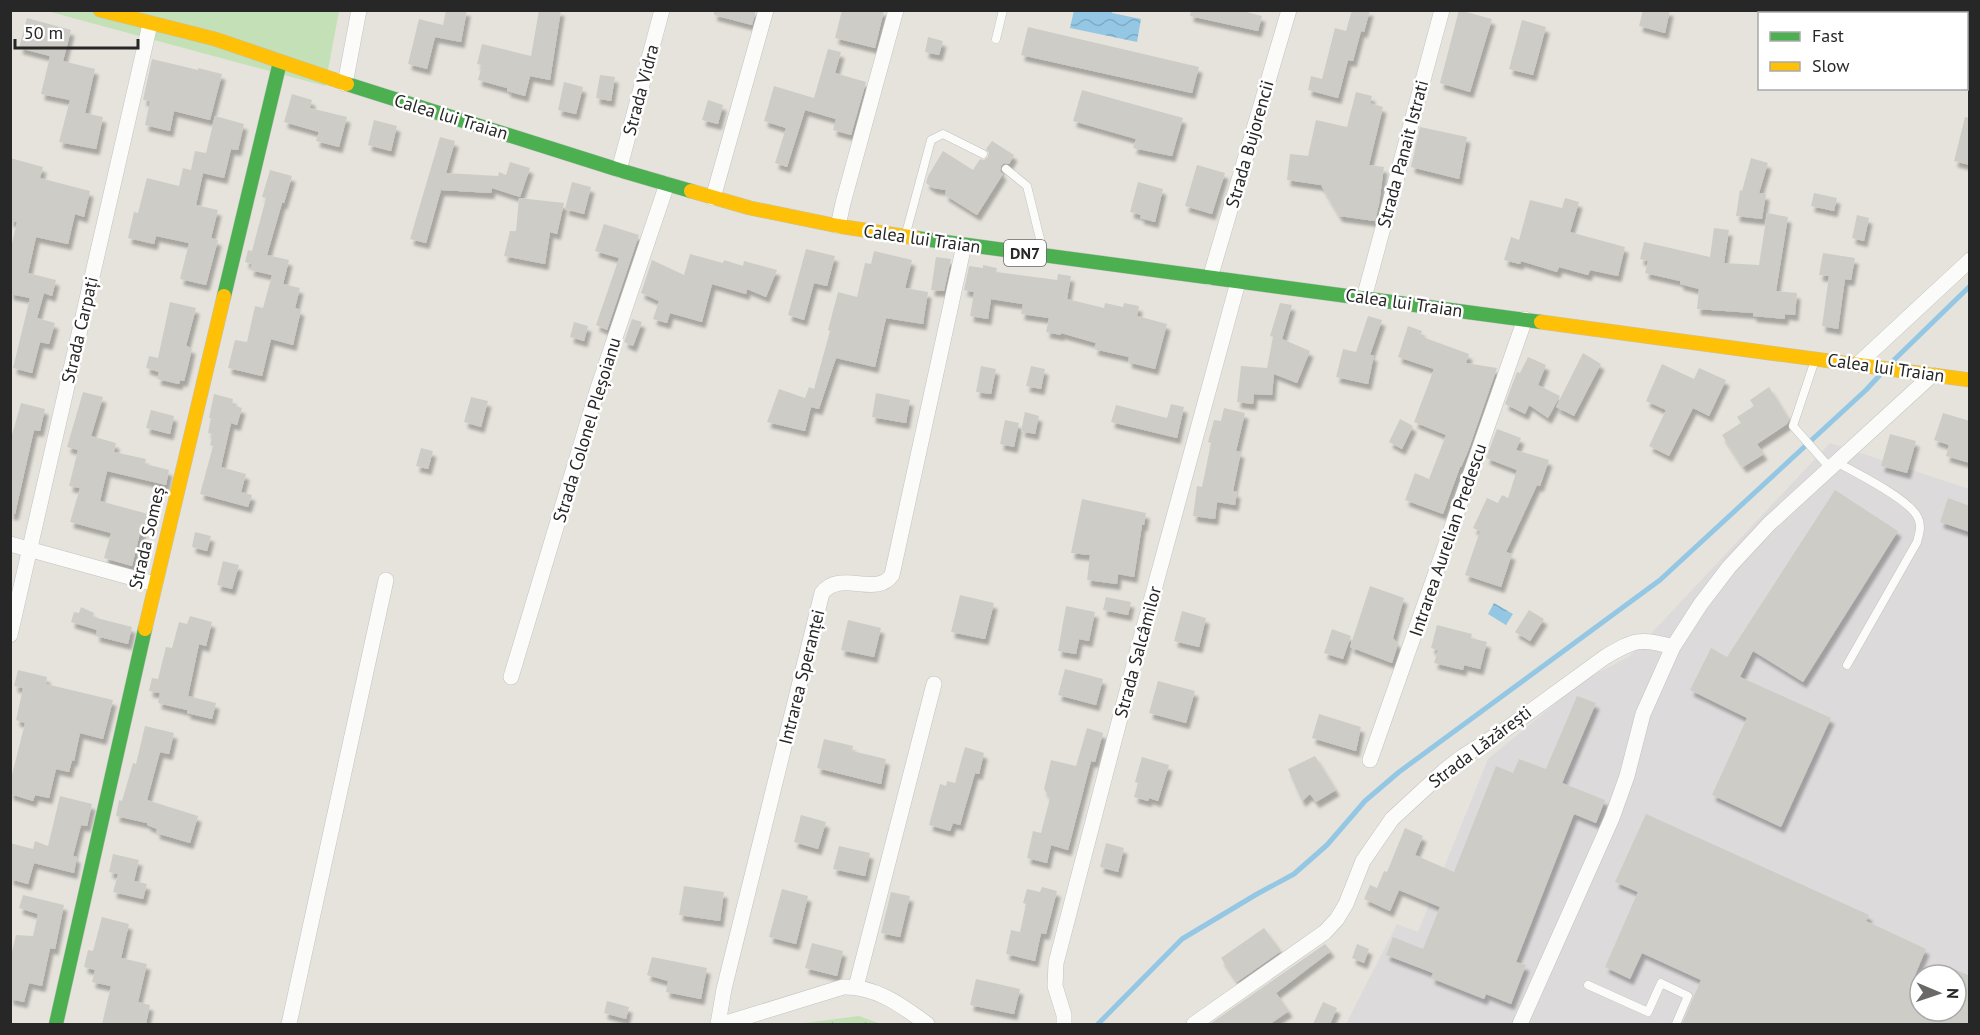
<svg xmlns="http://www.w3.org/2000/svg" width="1980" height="1035" viewBox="0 0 1980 1035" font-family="'PT Sans',sans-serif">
	<defs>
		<pattern id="forest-firs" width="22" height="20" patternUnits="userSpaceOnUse" patternTransform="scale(1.5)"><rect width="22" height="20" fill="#c4e0b6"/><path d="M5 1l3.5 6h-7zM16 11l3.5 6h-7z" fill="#a8c09c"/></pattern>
		<pattern id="water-waves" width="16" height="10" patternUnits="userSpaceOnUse" patternTransform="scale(1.5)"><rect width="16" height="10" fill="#93c7e4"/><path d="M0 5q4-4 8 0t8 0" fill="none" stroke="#7fabc4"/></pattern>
		<filter id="shadow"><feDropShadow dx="3.5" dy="6" stdDeviation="1.5" flood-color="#0004"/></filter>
	</defs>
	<rect width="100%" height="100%" fill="#e6e3dc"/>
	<!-- industrial -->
	<path fill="#dcdadb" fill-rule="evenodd" d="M1830 443 1969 489V1024H1346L1397 924 1418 932 1488 759 1584 680 1630 656ZM1920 975H1956V1011H1920Z"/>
	<!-- grass -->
	<path fill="#c4e0b6" d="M47 11H339L325 86Z"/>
	<!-- forest -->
	<path fill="url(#forest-firs)" d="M859 1016 881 1024H794H797Z"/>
	<!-- water -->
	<path fill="url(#water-waves)" d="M1074 10 1112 11V13L1141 19 1137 42 1070 28Z
		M1494 603 1513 614 1506 625 1488 614Z"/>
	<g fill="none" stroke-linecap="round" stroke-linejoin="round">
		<!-- stream -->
		<path stroke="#93c7e4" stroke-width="5" d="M1894 360 1970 286
			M1098 1024 1182 939 1257 894 1294 874 1327 845 1365 801 1399 772 1660 580 1866 390 1879 376"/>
	</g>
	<!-- building -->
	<path fill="#ceccc7" filter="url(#shadow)" d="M446 10H467L461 42 435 37 427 69 408 64 419 19 443 25Z
		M539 10H561L550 80 530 76 525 96 507 91V88L478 80 482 65 477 64 482 44 531 56Z
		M714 10H756L752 25 714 15Z
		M842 10H884L875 48 835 38Z
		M1191 10H1239L1262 16 1258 31 1190 16Z
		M1352 10H1370L1364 32 1361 31 1353 61 1348 60 1338 98 1308 90 1311 76 1322 79 1335 28 1346 31Z
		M1459 10 1492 19 1470 92 1440 83Z
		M1643 10H1670L1665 33 1639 26Z
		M27 18 71 30 63 61 95 69 85 113 103 117 96 149 59 142 70 100 41 94 50 56 19 48Z
		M1522 20 1546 27 1533 75 1509 69Z
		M1028 27 1199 67 1192 93 1021 55Z
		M928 37 943 41 939 55 925 52Z
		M828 49 841 52 835 73 866 82 851 135 833 130 836 119 805 110 787 167 775 163 786 128 764 121 774 86 814 98Z
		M152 59 198 70V68L222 74 210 120 174 111 170 131 145 125 150 101 143 100Z
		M600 75 615 77 611 101 596 98Z
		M564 82 583 87 576 114 558 110Z
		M1082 90 1183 118 1172 156 1133 148 1136 139 1073 121Z
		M1356 92 1372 96 1370 103 1383 107 1369 165 1384 167 1379 204 1375 221 1339 216 1321 185 1287 180 1290 154 1308 156 1316 120 1347 127Z
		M292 94 312 100 310 108 347 117 339 147 316 141 319 132 284 122Z
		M708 100 723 105 718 124 702 120Z
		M215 116 244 124 238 150 231 149 224 178 203 173 196 205 218 210 211 238 218 240 206 285 180 279 189 243 156 236 154 244 128 238 134 212 138 213 147 178 179 186 183 168 191 170 195 151 206 153Z
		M1965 117 1970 118V165L1954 161Z
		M374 120 397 126 391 151 368 145Z
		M1420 127 1467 137 1459 179 1411 167Z
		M440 137 455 141 446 173 498 176 499 172 506 175 510 162 530 168 520 197 492 188 491 193 441 190 426 243 410 239Z
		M992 141 1014 155 1009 164 1004 163 1001 166 1000 171 1003 174 977 215 945 195 946 190 933 188 926 183 928 176 943 151 973 170 980 159 984 160 988 157 989 153 986 149Z
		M10 158 43 167 40 178 90 191 84 217 75 214 68 244 36 237 28 273 56 280 52 296 44 293 37 318 55 323 49 344 40 342 32 373 13 368 30 298 10 294V252L17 222 10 221Z
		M1751 158 1768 163 1759 193 1766 194 1762 219 1736 216 1740 190 1742 191Z
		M1197 165 1225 173 1212 214 1185 206Z
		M270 170 292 176 284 203H282L267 255 289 260 283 284 300 288 295 308 301 310 293 345 271 339 262 376 228 368 235 340 247 342 255 306 263 308 272 275 250 270 252 264 245 262 248 250 252 251 266 198 262 197Z
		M572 182 591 187 584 214 565 209Z
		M1138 182 1163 189 1155 222 1140 218 1141 215 1130 212Z
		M1814 193 1837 198 1834 211 1811 206Z
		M519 198 564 203 557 234 550 232 545 264 504 256 510 231H516Z
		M1565 198 1579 202 1570 232 1625 247 1618 276 1590 270 1588 275 1559 267 1557 272 1521 261 1520 264 1504 260 1511 237 1519 240 1530 200 1562 208Z
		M1767 213 1788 217 1776 291 1797 293 1795 315 1785 314V319L1753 316V313L1697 309 1699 289 1680 284V281L1645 273 1648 261 1640 259 1644 242 1710 257 1714 228 1729 230 1724 263 1759 265Z
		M1857 215 1869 218 1864 241 1852 238Z
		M604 224 639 235 607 330 596 325 619 258 595 251Z
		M806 249 835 256 827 286 814 283 804 320 788 315Z
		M874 251 912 260 905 288 928 292 923 324 886 318 875 367 836 358 819 409 811 407 805 431 767 422 779 389 805 398 809 387 814 389 830 331 828 330 838 292 857 297 865 263 871 264Z
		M1823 253 1855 258 1851 280 1845 279 1838 329 1822 326 1829 276 1819 275Z
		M690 254 723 263 724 260 743 266 744 261 777 270 766 297 747 289 746 294 712 284 702 322 670 313 667 323 653 319 659 301 641 293 652 260 684 275Z
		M936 257 951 259 944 291 931 290Z
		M983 265 997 268 996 272 1057 280 1058 274 1071 276 1067 299 1104 308 1105 303 1123 307 1124 303 1139 306 1137 316 1167 324 1155 369 1128 362 1129 357 1094 349 1096 343 1061 333V335L1046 332 1049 318 1021 314 1023 304 991 299 988 319 970 316 974 292 964 290 969 266 983 268Z
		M170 302 196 308 186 346 192 348 188 366 184 381 180 380 179 384 157 379 159 372 146 368 149 356 158 358Z
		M1280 303 1292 305 1282 339 1310 351 1297 383 1274 374 1272 395 1254 394 1253 404 1237 402 1241 366 1267 368 1273 337 1270 336Z
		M1368 316 1382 320 1370 355H1374L1368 384 1336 377 1343 349 1356 352Z
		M632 319 642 322 633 346 624 342Z
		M574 322 588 326 584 341 570 337Z
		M1408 326 1422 331 1420 336 1469 354 1466 363 1497 368 1468 451 1461 467H1460L1443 514 1405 500 1415 473 1429 479 1446 435 1414 422 1434 369 1398 357Z
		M1583 353 1601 364 1574 416 1556 407Z
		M1528 357 1546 365 1538 385 1560 396 1548 418 1529 405 1525 414 1505 404 1517 372 1520 373Z
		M1662 364 1694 379 1699 368 1726 380 1709 416 1693 408 1669 456 1649 446 1666 410 1646 401Z
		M981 366 996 369 991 394 976 392Z
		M1031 366 1045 369 1041 389 1026 386Z
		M1769 387 1789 419 1787 424 1757 444 1764 454 1743 467 1722 435 1741 423 1737 417 1754 406 1750 400Z
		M83 392 103 397 91 436 116 443 114 452 146 459 145 464 169 470 166 485 107 471 100 501 148 514 142 534 140 533 132 566 104 558 111 533 70 522 80 488 69 486 78 450 67 447Z
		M876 393 910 400 906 423 872 417Z
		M214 394 233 399 232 405 242 408 237 425 231 423 221 467 246 474 241 492 252 495 248 507 200 494 213 446 210 445 213 434 208 433 211 418H209Z
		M471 397 488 401 481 427 464 422Z
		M21 403 45 409 40 431 34 430 15 514H10V442Z
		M1171 404 1184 407 1177 438 1111 422 1116 405 1167 418Z
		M1224 408 1245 413 1236 451 1241 452 1233 491 1237 492 1235 505 1217 502 1215 519 1193 516 1197 486 1202 487 1211 443 1208 442 1214 420 1221 421Z
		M151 410 174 416 170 434 146 428Z
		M1025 412 1039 416 1035 434 1021 431Z
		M1943 413 1970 421V463L1946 456 1949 445 1934 440Z
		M1400 419 1413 426 1402 449 1389 442Z
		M1005 420 1019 423 1014 447 1000 444Z
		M1497 429 1521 438 1516 450 1549 460 1540 486 1537 485 1506 552 1512 554 1501 587 1465 575 1480 531 1473 528 1487 498 1498 503 1502 495 1508 498 1517 470 1486 458Z
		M1890 434 1916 441 1907 473 1881 466Z
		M421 448 433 451 428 469 416 466Z
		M1835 490 1898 531 1803 682 1753 651 1740 677 1831 718 1781 827 1712 795 1747 718 1690 690 1711 648 1727 657Z
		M1948 498 1970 506V532L1940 522Z
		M1082 499 1146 513 1144 525H1142L1134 577 1118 574 1117 584 1087 580 1090 555 1071 553Z
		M195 532 211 536 207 551 192 547Z
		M223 561 239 565 232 589 217 585Z
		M1370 586 1404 598 1393 638 1398 644 1392 663 1350 647Z
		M960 595 994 603 985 639 951 632Z
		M1106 597 1131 602 1128 615 1103 610Z
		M1066 606 1095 612 1089 641 1079 639 1076 654 1058 651Z
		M81 607 94 613 93 617 132 627 128 644 96 636 97 630 71 622 74 612 79 613Z
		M1529 610 1544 619 1530 641 1515 632Z
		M1182 611 1206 618 1199 647 1174 641Z
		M190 616 212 622 206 646 199 644 188 696 216 703 212 719 187 713V710L158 703 160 693 149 691 152 678 158 679 166 647 172 648 179 622 187 624Z
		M848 620 881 628 874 657 841 650Z
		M1437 625 1472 634 1471 638 1487 642 1480 669 1464 665 1463 670 1434 663 1438 650 1431 648Z
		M1332 629 1351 636 1343 659 1324 653Z
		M1065 669 1103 679 1096 705 1058 695Z
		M18 670 47 677 46 684 113 700 103 739 80 733 74 761 72 760 69 772 56 769 49 798 35 795 33 801 10 794V783L25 723 16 720 23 688 14 686Z
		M1158 681 1195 691 1186 723 1149 713Z
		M1577 696 1596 703 1562 783 1605 800 1596 823 1574 814 1516 962 1526 965 1511 1004 1486 994 1484 999 1431 978 1433 973 1386 955 1393 937 1423 949 1440 907 1399 890 1390 911 1364 899 1370 885 1377 888 1384 871 1387 872 1405 828 1423 836 1415 855 1454 872 1496 766 1513 773 1519 759 1546 769Z
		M1319 714 1361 727 1356 751 1312 738Z
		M145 726 174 733 169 754 160 752 147 800 198 816 190 843 156 833 157 829 147 825V823L116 816 119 800 122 801 133 763 136 764Z
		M1087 728 1103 733 1095 762 1091 761 1068 850 1051 845 1047 863 1027 858 1033 831 1041 833 1050 798 1044 789 1051 760 1076 766Z
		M824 739 853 746 852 751 886 759 881 784 817 768Z
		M965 747 984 753 979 774 975 773 960 825 953 823 950 831 929 825 940 784 946 786 947 781 955 783Z
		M1315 756 1336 790 1316 802 1310 794 1302 801 1288 769Z
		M1142 757 1169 765 1158 801 1149 798 1148 801 1134 797 1138 783 1135 782Z
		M60 796 92 804 87 826 81 825 73 856 77 857 74 873 34 863 28 884 10 879V843L33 849 35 841 48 846Z
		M1646 814 1869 915 1866 921 1926 949 1915 975 1920 977V1011H1956V970L1970 976V1024H1682L1701 980 1642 953 1630 979 1605 967 1638 892 1615 882Z
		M801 815 826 822 818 849 794 842Z
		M1106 843 1124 848 1118 872 1100 867Z
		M839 846 870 853 865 876 833 869Z
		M113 854 139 860 134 881 147 884 143 899 113 892 118 874 109 872Z
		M684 886 724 892 720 921 679 915Z
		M1042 887 1057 891 1046 934 1041 933 1035 961 1006 954 1011 930 1020 932 1026 904 1023 903 1027 889 1040 892Z
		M782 889 808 896 796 944 769 937Z
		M891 892 910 896 900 937 881 933Z
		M23 895 64 905 55 949 50 948 42 986 29 983 24 1002 10 999V960L16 935 33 936 38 914 19 908Z
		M102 917 129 924 121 958 147 964 138 1002 150 1005 146 1024H102L111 986 92 982 95 970 84 967 88 950 93 951Z
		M1264 928 1281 951 1237 982 1221 958Z
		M812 943 843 951 837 976 805 968Z
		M1325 944 1331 951 1276 993 1289 1011 1270 1024H1210Z
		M1357 944 1369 949 1364 963 1352 958Z
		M652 957 707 968 701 999 666 992 668 981 647 975Z
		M976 979 1020 989 1014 1014 970 1005Z
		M607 1001 629 1007 626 1019 604 1013Z
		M1323 1002 1337 1008 1330 1024H1313Z"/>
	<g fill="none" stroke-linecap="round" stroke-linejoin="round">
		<!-- lane casing -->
		<g stroke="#c3c2c1" stroke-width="9">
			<path id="lane" d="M996 39 1003 10
				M1006 169 1027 186 1043 251
				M906 233 931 140 943 134 983 154
				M1814 363 1793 426 1830 468
				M1836 462C1855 472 1911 500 1918 518 1922 526 1919 534 1917 542L1847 665
				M1588 985 1648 1012 1661 983 1688 996 1676 1024"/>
		</g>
		<!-- street casing -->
		<g stroke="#c3c2c1" stroke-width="16">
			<path id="street" d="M345 84 359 10
				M619 170 662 10
				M713 198 766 10
				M838 226 843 203 896 10
				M1210 278 1289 10
				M1364 298 1442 10
				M1858 364 1970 260
				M10 544 155 584
				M10 635 150 24
				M511 677 598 388 667 184
				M1370 760 1525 319
				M856 987 934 684
				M289 1024 386 580
				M718 1024 724 989 822 593C841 569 876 598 892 575L964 245
				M723 1024 843 987C876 986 901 1005 927 1024
				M1064 1024V1015L1055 986 1056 963 1142 634 1238 282
				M1194 1024 1325 932 1337 919 1346 904 1363 861 1392 819 1444 771 1462 757 1509 727 1605 657C1634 640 1640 637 1673 647
				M1520 1024 1612 818 1627 776 1643 714 1673 647 1700 605 1729 567 1769 524 1932 375"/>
		</g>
		<!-- fast casing -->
		<g stroke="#c3c2c1" stroke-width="15">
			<path id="fast" d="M347 84 619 170 691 191
				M916 238 1541 322
				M224 296 280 62
				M56 1024 145 629"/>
		</g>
		<!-- slow casing -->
		<g stroke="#c3c2c1" stroke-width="15">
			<path id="slow" d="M100 10 215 39 347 84
				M691 191 750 208 838 226 916 238
				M1541 322 1970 380
				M145 629 224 296"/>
		</g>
		<!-- lane -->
		<use href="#lane" stroke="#fbfbfa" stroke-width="8"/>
		<!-- street -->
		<use href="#street" stroke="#fbfbfa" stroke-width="15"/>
		<!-- fast -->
		<use href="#fast" stroke="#4caf50" stroke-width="14"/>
		<!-- slow -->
		<use href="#slow" stroke="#ffc107" stroke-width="14"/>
	</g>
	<g text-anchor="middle" stroke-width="5" stroke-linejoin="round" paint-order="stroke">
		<!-- shield labels -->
		<rect fill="#fff" stroke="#686868" stroke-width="1.5" x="1004" y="240" width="42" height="26" rx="4.5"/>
		<g font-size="16" font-weight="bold" fill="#272727">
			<text x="1025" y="259">DN7</text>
		</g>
		<!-- street labels -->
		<g font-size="18" fill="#272727" stroke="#fff">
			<text transform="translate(641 90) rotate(-75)" y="6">Strada Vidra</text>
			<text transform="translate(451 117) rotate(17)" y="6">Calea lui Traian</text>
			<text transform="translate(1250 144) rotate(-74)" y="6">Strada Bujorencii</text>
			<text transform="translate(1403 154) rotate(-75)" y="6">Strada Panait Istrati</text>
			<text transform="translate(922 239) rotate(8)" y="6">Calea lui Traian</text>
			<text transform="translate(1404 303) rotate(8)" y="6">Calea lui Traian</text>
			<text transform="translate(80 330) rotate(-77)" y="6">Strada Carpați</text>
			<text transform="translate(1886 368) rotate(8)" y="6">Calea lui Traian</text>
			<text transform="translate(587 430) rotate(-73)" y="6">Strada Colonel Pleșoianu</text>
			<text transform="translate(147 538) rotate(-77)" y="6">Strada Someș</text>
			<text transform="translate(1448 540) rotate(-71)" y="6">Intrarea Aurelian Predescu</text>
			<text transform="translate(1138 652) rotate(-75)" y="6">Strada Salcâmilor</text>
			<text transform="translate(802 677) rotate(-76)" y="6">Intrarea Speranței</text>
			<text transform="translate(1480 747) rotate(-37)" y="6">Strada Lăzărești</text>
		</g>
	</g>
	<!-- border -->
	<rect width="1980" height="1035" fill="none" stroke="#272727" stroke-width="24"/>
	<!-- legend -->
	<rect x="1758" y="12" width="210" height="78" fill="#ffffff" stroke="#a9a9a9" stroke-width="1.5"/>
	<rect x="1770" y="32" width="30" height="9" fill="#4caf50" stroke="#a9a9a9" stroke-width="1.5"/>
	<text x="1812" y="42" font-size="18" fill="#272727">Fast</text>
	<rect x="1770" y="62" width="30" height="9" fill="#ffc107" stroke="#a9a9a9" stroke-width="1.5"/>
	<text x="1812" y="72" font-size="18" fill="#272727">Slow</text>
	<!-- north arrow -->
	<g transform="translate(1938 993) rotate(92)"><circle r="28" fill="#ffffff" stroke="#a9a9a9" stroke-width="1.5"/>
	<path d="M0-4.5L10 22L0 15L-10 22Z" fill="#6a6966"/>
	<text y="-9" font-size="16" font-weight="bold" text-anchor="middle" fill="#272727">N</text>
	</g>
	<!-- scale -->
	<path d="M15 39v9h123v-9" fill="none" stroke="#272727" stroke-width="3"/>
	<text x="24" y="39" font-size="18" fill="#272727" stroke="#ffffff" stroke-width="4.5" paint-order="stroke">50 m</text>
</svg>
